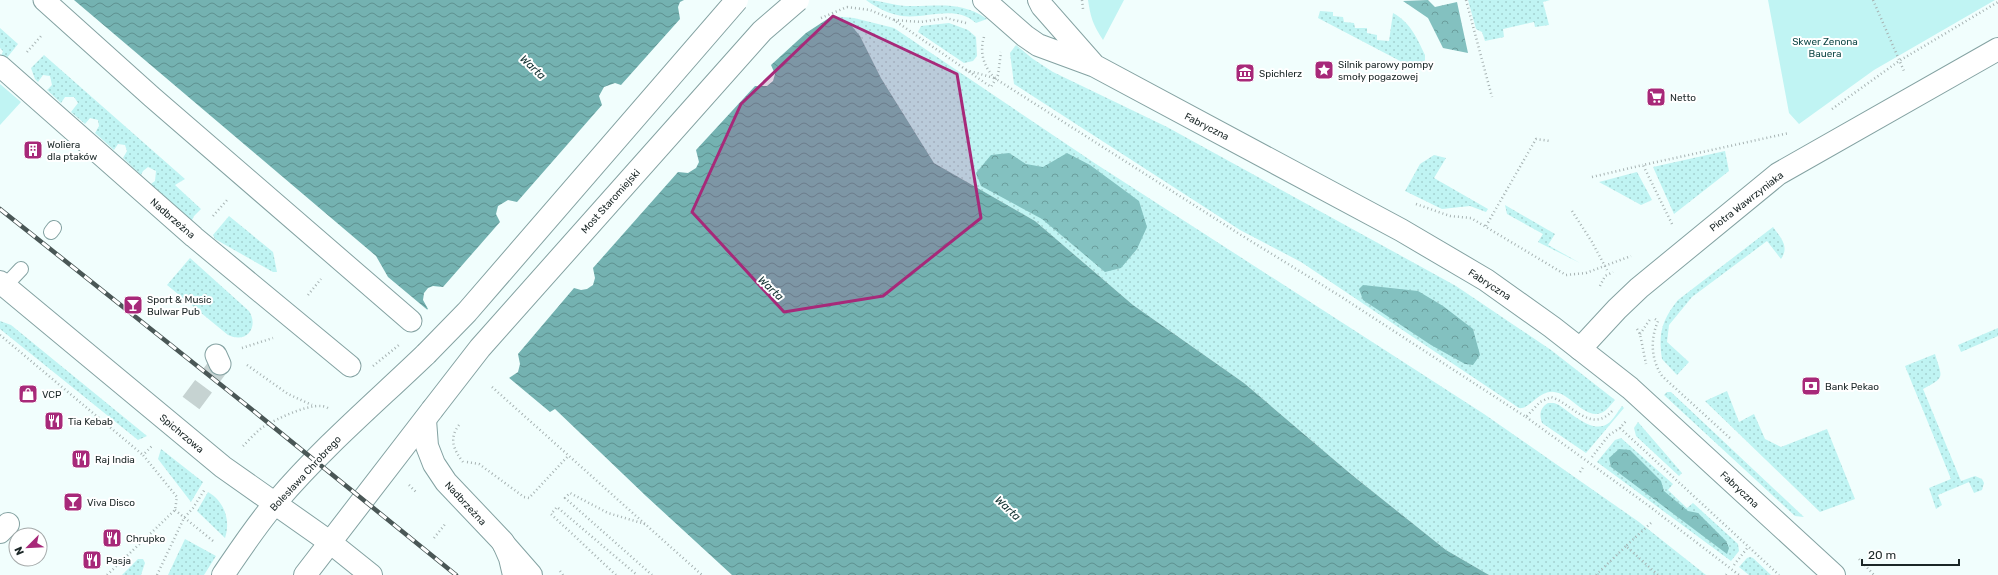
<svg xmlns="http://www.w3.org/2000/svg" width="1998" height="575" viewBox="0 0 1998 575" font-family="Rubik,sans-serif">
	<defs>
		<pattern id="grass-dots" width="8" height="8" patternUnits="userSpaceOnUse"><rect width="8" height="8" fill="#c0f4f3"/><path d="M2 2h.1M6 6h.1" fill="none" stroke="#a4d1d0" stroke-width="1.8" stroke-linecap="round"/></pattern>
		<pattern id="forest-crowns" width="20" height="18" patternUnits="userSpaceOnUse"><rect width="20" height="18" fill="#83c1c0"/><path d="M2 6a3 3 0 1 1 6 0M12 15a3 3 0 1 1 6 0" fill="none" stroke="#6a9d9c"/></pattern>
		<pattern id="water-waves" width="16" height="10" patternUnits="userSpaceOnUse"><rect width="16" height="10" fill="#74b2b1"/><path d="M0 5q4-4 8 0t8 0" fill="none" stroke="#5e9190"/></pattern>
	</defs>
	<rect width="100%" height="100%" fill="#f1fefd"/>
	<!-- grass -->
	<path fill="url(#grass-dots)" d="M866 0C880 0 892 5 906 6 937 7 960 0 987 19L976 23C955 4 927 19 902 16 889 14 877 8 866 0Z
		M1468 0H1550L1543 2 1549 25 1535 27 1534 22 1503 29 1504 37 1485 41 1482 32 1476 29Z
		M1320 11 1333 12V16L1343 17 1344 22 1354 23 1355 28H1367V33L1377 35V40L1389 41 1393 13C1410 22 1417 38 1425 55V60L1422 64 1417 65 1402 62 1318 18Z
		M832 16 854 18 894 28 1096 164 1484 414 1639 522 1706 575H1489L1446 550 1352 475 1244 383 1133 305 1035 221 934 163 881 78 860 36Z
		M949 23 968 30 976 37 977 56 973 61 964 63 918 32 921 26Z
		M0 28 18 44 6 59 1 56 3 51 0 48Z
		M1016 45 1033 59 1053 72 1167 127 1456 286 1551 350 1615 400C1611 404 1607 411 1601 413 1584 419 1570 393 1554 392 1539 390 1529 410 1519 408L1301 262 1240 230 1014 84 1010 53Z
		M44 55 185 179 175 185 201 209 194 216 190 224 186 217V215L151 184 155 181 156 171 148 167 143 171 141 175 123 158 127 151 125 145 118 144 114 150 95 133 99 126 98 120 90 118 85 124 71 112 78 103 74 97H65L61 103 47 90 52 85 50 76 43 75 38 82 35 79 31 68Z
		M1725 151 1729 171 1674 214 1653 167Z
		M1434 155 1446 158 1434 178 1488 209 1486 212 1470 206 1442 209 1405 191 1420 164Z
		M1637 172 1652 200 1641 205 1599 182Z
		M1505 205 1555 234 1548 245 1580 263 1538 242 1543 234 1507 214Z
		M229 216 273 252 277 272H273L215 239 213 235Z
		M1773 227C1780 237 1790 246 1781 259L1767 241 1692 297 1669 325 1667 342 1689 362 1677 375 1662 359C1658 333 1662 320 1678 300Z
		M190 258 249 311C259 327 247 344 228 335L167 285Z
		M0 321 11 325 147 436 138 440 0 329Z
		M1998 328V336L1961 352 1958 345Z
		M1935 354C1942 378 1946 377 1923 389L1961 481 1975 476 1982 479 1984 483 1982 490 1974 493 1969 482 1938 495 1942 505 1936 509 1929 488 1951 479 1905 366Z
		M1727 391 1739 422 1754 414 1765 439 1781 447 1827 429 1855 499 1820 512 1705 401Z
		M1667 392H1671L1804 517 1795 516 1664 395Z
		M1548 403H1554L1559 405C1572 414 1595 436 1610 422 1615 417 1618 411 1622 406L1624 408 1586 453 1542 423C1539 414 1540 408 1548 403Z
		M1638 422 1682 473 1679 476 1636 436 1634 428Z
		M1621 438 1673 484 1668 490 1687 508 1693 503 1738 544 1739 551 1731 561 1597 462 1615 440Z
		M161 449 203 482 191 502 158 459Z
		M208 492C224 501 231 520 225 538L197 511Z
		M185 539 216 556 204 575H168Z
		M1750 557 1753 558 1771 575H1749L1739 567 1747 558Z
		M138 559H143L145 563 141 575H122Z"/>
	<!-- forest -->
	<path fill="url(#forest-crowns)" d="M1428 0 1435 7 1457 2 1468 53 1443 48 1428 18 1403 1Z
		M1009 153 1026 164 1043 167 1067 153 1090 165 1139 201 1147 227 1137 249 1121 268 1105 272 1042 219 981 186 976 173 991 155Z
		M1363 285 1418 291 1443 306 1473 329 1480 355 1473 365 1465 364 1431 345 1363 300 1359 289Z
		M1619 449 1630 450 1661 481 1664 491 1688 511 1698 513 1726 541 1729 548 1727 554 1611 467 1609 458Z"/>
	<!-- park -->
	<path fill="#c0f4f3" d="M1088 0H1124L1103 40C1093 24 1091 19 1088 0Z
		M1768 0H1995L1874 70 1799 124 1789 113Z
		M0 84 21 102 0 125Z"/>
	<!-- water -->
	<path fill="url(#water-waves)" d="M74 0H811L832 16 850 24 860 36 881 78 934 163 1035 221 1133 305 1244 383 1352 475 1446 550 1489 575H732L646 496 555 409 550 412 388 277 376 256Z"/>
	<!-- pier -->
	<path fill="#f1fefd" d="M684 0H815L838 17 832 16 806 33 771 65 775 74 773 81 767 86H755L696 150 699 162 696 168 688 173 678 172 593 268 595 278 593 285 587 289 581 290 574 288 518 354 520 364 518 372 509 378H505L425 311 428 309 423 300 424 293 428 288 433 286 443 287 500 222 496 214 498 206 508 200 517 202 602 105 599 96 604 87 615 83 621 85 680 19 678 7 680 2Z"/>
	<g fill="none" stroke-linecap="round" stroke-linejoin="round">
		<!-- pedestrian-tunnel -->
		<path stroke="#c6d3d2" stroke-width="21" stroke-dasharray="21 10" stroke-linecap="butt" d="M191 403 220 364"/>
		<!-- service casing -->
		<g stroke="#84a2a2" stroke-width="16">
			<path id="service" d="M51 232 54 228
				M5 286 21 269"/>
		</g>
		<!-- pedestrian casing -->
		<g stroke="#84a2a2" stroke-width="23">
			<path id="pedestrian" d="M44 0 152 97 411 321
				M0 66 194 237 350 366
				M216 355 220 364"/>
		</g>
		<!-- minor casing -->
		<g stroke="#84a2a2" stroke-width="24">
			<path id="minor" d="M1580 349 1617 309 1639 288 1778 174 1998 49
				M0 532 8 524
				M503 543 531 575"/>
		</g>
		<!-- tertiary casing -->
		<g stroke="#84a2a2" stroke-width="24">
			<path id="tertiary" d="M984 0 1025 36 1038 45 1095 66 1401 230 1486 280 1552 327 1630 388 1834 575
				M1039 0 1042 6 1093 64
				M0 282 223 467 331 543 371 575
				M425 420 427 446 434 464 446 482 503 542 510 558 514 575"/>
		</g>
		<!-- secondary casing -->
		<g stroke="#84a2a2" stroke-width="24">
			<path id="secondary" d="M223 575C240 550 257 524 277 501 322 448 376 402 426 354
				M305 575 432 410"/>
		</g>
		<!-- path -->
		<path stroke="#a7b3b3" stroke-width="2.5" stroke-dasharray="1 3" stroke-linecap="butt" d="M1082 0 1083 9
			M1466 0 1492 97
			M1873 0 1904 71
			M847 7 870 10 894 20 991 87 998 75 1001 52
			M894 20 921 22 946 18 966 23
			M984 37C979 53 984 68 996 79L1241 235 1340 296 1526 417 1540 402 1551 397C1573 404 1591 435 1613 410
			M27 52 42 35
			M966 70 994 78
			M1832 109 1899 61 1998 2
			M1592 177 1643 165
			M1416 204 1450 216 1471 218 1566 275 1586 273 1631 256
			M1572 211 1592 242 1607 270
			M213 216 228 199
			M1672 224 1643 165 1789 133
			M1486 226 1536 139 1550 141
			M1600 286 1605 276 1613 272
			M308 295 321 279
			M1655 319 1658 321C1650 340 1651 359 1662 376L1731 439
			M1637 329 1640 334 1646 364
			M1640 334 1651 318
			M0 335 143 455
			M242 348 273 338
			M247 365 288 394 312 405
			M492 387 702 575
			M1526 417 1649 506 1739 575
			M1620 428 1779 575
			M243 446C249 440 256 432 263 427 275 420 317 398 329 409
			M1592 457 1609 435 1620 428 1626 421
			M467 462 479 464 524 497 529 498 569 455
			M1580 472 1584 466
			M409 485 417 493
			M175 510 213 541
			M1651 523 1626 546 1658 575
			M645 524 608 513 570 493 565 498 652 575
			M434 538 446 523
			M1859 559 1874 575
			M1734 565 1748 547
			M560 571 563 575
			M107 575 175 510 177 497 143 455 153 445
			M157 575 184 518 193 508 205 489
			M616 575 551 514 557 507 637 575
			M1596 575 1626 546
			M1726 575 1728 573"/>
		<!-- service -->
		<use href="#service" stroke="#fff" stroke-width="14"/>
		<!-- pedestrian -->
		<use href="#pedestrian" stroke="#fff" stroke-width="21"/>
		<!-- minor -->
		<use href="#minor" stroke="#fff" stroke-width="22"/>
		<!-- tertiary -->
		<use href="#tertiary" stroke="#fff" stroke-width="22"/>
		<!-- secondary -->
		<use href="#secondary" stroke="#fff" stroke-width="22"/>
		<!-- rail casing -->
		<g stroke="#4a5756" stroke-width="4.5">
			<path id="rail" d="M0 209 250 408 456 575"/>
		</g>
		<!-- rail -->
		<use href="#rail" stroke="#fff" stroke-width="3" stroke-dasharray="9" stroke-linecap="butt"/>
		<!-- secondary-bridge casing -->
		<g stroke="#84a2a2" stroke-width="24" stroke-linecap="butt">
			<path id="secondary-bridge" d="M426 354 467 312 737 0
				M432 410 480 348 762 31 798 0"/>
		</g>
		<!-- path-bridge -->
		<path stroke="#a7b3b3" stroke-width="2.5" stroke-dasharray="1 3" stroke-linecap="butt" d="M821 18 847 7
			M373 366 399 345
			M459 425C449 438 453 449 463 462"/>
		<!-- secondary-bridge -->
		<use href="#secondary-bridge" stroke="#fff" stroke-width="22"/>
	</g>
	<!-- marked area -->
	<path fill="#a72979" fill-opacity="0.2" stroke="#a72979" stroke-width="3" stroke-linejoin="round" d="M833 16 957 74 981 218 883 296 784 312 692 212 741 104Z"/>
	<!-- icons -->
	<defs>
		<g id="sight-square" transform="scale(1)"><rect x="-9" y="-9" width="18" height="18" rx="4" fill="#a72979" stroke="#fff"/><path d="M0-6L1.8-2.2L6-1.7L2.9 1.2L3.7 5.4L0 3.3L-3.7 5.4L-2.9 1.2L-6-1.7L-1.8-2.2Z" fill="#fff"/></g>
		<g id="museum-square" transform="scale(1)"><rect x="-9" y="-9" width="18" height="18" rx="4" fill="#a72979" stroke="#fff"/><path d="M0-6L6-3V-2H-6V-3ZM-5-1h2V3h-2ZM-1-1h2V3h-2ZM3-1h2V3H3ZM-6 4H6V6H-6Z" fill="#fff"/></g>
		<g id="supermarket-square" transform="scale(1)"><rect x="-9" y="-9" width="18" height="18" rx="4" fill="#a72979" stroke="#fff"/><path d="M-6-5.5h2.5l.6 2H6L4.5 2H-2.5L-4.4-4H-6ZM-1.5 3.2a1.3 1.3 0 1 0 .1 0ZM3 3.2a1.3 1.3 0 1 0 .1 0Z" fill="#fff"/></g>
		<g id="building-square" transform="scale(1)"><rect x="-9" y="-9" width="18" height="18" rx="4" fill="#a72979" stroke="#fff"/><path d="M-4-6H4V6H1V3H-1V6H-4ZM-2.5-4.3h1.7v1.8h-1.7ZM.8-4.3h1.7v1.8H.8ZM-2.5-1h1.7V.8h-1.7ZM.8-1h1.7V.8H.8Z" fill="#fff"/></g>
		<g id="bar-square" transform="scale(1)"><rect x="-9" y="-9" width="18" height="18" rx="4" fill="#a72979" stroke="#fff"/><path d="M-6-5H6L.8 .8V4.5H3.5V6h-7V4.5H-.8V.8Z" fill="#fff"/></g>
		<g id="bank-square" transform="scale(1)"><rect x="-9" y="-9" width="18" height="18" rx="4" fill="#a72979" stroke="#fff"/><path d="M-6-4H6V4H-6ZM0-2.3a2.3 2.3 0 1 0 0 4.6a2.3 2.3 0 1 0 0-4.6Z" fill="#fff"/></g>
		<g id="shop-square" transform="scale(1)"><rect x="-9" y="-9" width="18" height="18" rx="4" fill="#a72979" stroke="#fff"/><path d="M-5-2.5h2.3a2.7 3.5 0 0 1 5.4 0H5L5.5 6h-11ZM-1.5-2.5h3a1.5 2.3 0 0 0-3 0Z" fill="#fff"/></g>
		<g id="restaurant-square" transform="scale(1)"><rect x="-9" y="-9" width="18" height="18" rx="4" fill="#a72979" stroke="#fff"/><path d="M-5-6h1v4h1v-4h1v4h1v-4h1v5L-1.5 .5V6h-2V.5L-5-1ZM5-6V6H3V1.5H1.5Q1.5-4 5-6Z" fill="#fff"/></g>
	</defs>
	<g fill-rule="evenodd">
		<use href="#sight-square" x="1324" y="70"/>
		<use href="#museum-square" x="1245" y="73"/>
		<use href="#supermarket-square" x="1656" y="97"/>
		<use href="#building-square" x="33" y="150"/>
		<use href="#bar-square" x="133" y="305"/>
		<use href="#bank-square" x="1811" y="386"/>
		<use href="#shop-square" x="28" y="394"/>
		<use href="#restaurant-square" x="54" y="421"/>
		<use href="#restaurant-square" x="81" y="459"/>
		<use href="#bar-square" x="73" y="502"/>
		<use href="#restaurant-square" x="112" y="538"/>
		<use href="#restaurant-square" x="92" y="560"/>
	</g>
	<g text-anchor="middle" stroke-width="4" stroke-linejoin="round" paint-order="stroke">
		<!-- park labels -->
		<g font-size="10" fill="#134b4a" stroke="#fff">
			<text x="1825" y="45">Skwer Zenona<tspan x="1825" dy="12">Bauera</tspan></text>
		</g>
		<!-- poi labels -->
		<g font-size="10" fill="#1b2727" stroke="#fff" text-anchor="start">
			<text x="1338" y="68">Silnik parowy pompy<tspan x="1338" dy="12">smoły pogazowej</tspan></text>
			<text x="1259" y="77">Spichlerz</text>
			<text x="1670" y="101">Netto</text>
			<text x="47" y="148">Woliera<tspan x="47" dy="12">dla ptaków</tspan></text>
			<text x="147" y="303">Sport &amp; Music<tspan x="147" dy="12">Bulwar Pub</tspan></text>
			<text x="1825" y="390">Bank Pekao</text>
			<text x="42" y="398">VCP</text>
			<text x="68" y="425">Tia Kebab</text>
			<text x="95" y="463">Raj India</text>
			<text x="87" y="506">Viva Disco</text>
			<text x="126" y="542">Chrupko</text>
			<text x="106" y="564">Pasja</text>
		</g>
		<!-- street labels -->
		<g font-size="10" fill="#1b2727" stroke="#fff">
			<text transform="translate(1207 126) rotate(27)" y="4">Fabryczna</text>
			<text transform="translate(610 201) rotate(-48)" y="4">Most Staromiejski</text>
			<text transform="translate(1746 201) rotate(-38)" y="4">Piotra Wawrzyniaka</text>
			<text transform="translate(173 218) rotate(41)" y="4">Nadbrzeżna</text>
			<text transform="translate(1490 284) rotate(33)" y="4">Fabryczna</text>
			<text transform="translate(182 433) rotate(40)" y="4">Spichrzowa</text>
			<text transform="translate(305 473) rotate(-47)" y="4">Bolesława Chrobrego</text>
			<text transform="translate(1740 489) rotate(43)" y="4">Fabryczna</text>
			<text transform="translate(466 503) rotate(47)" y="4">Nadbrzeżna</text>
		</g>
		<!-- water labels -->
		<g font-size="11" font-style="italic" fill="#163535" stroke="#fff">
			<text transform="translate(533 67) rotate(43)" y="4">Warta</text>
			<text transform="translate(771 288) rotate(43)" y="4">Warta</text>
			<text transform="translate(1008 508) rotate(43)" y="4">Warta</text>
		</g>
	</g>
	<!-- north arrow -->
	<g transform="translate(28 547) rotate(246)"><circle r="19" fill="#ffffff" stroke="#a4a9a9"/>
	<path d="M0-3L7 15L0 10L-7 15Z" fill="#a72979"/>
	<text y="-6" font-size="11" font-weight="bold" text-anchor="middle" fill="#1b2727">N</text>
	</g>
	<!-- scale -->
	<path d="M1862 559v6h97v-6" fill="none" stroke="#1b2727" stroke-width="2"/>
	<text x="1868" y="559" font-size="12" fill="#1b2727" stroke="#ffffff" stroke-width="3" paint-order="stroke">20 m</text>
</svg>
